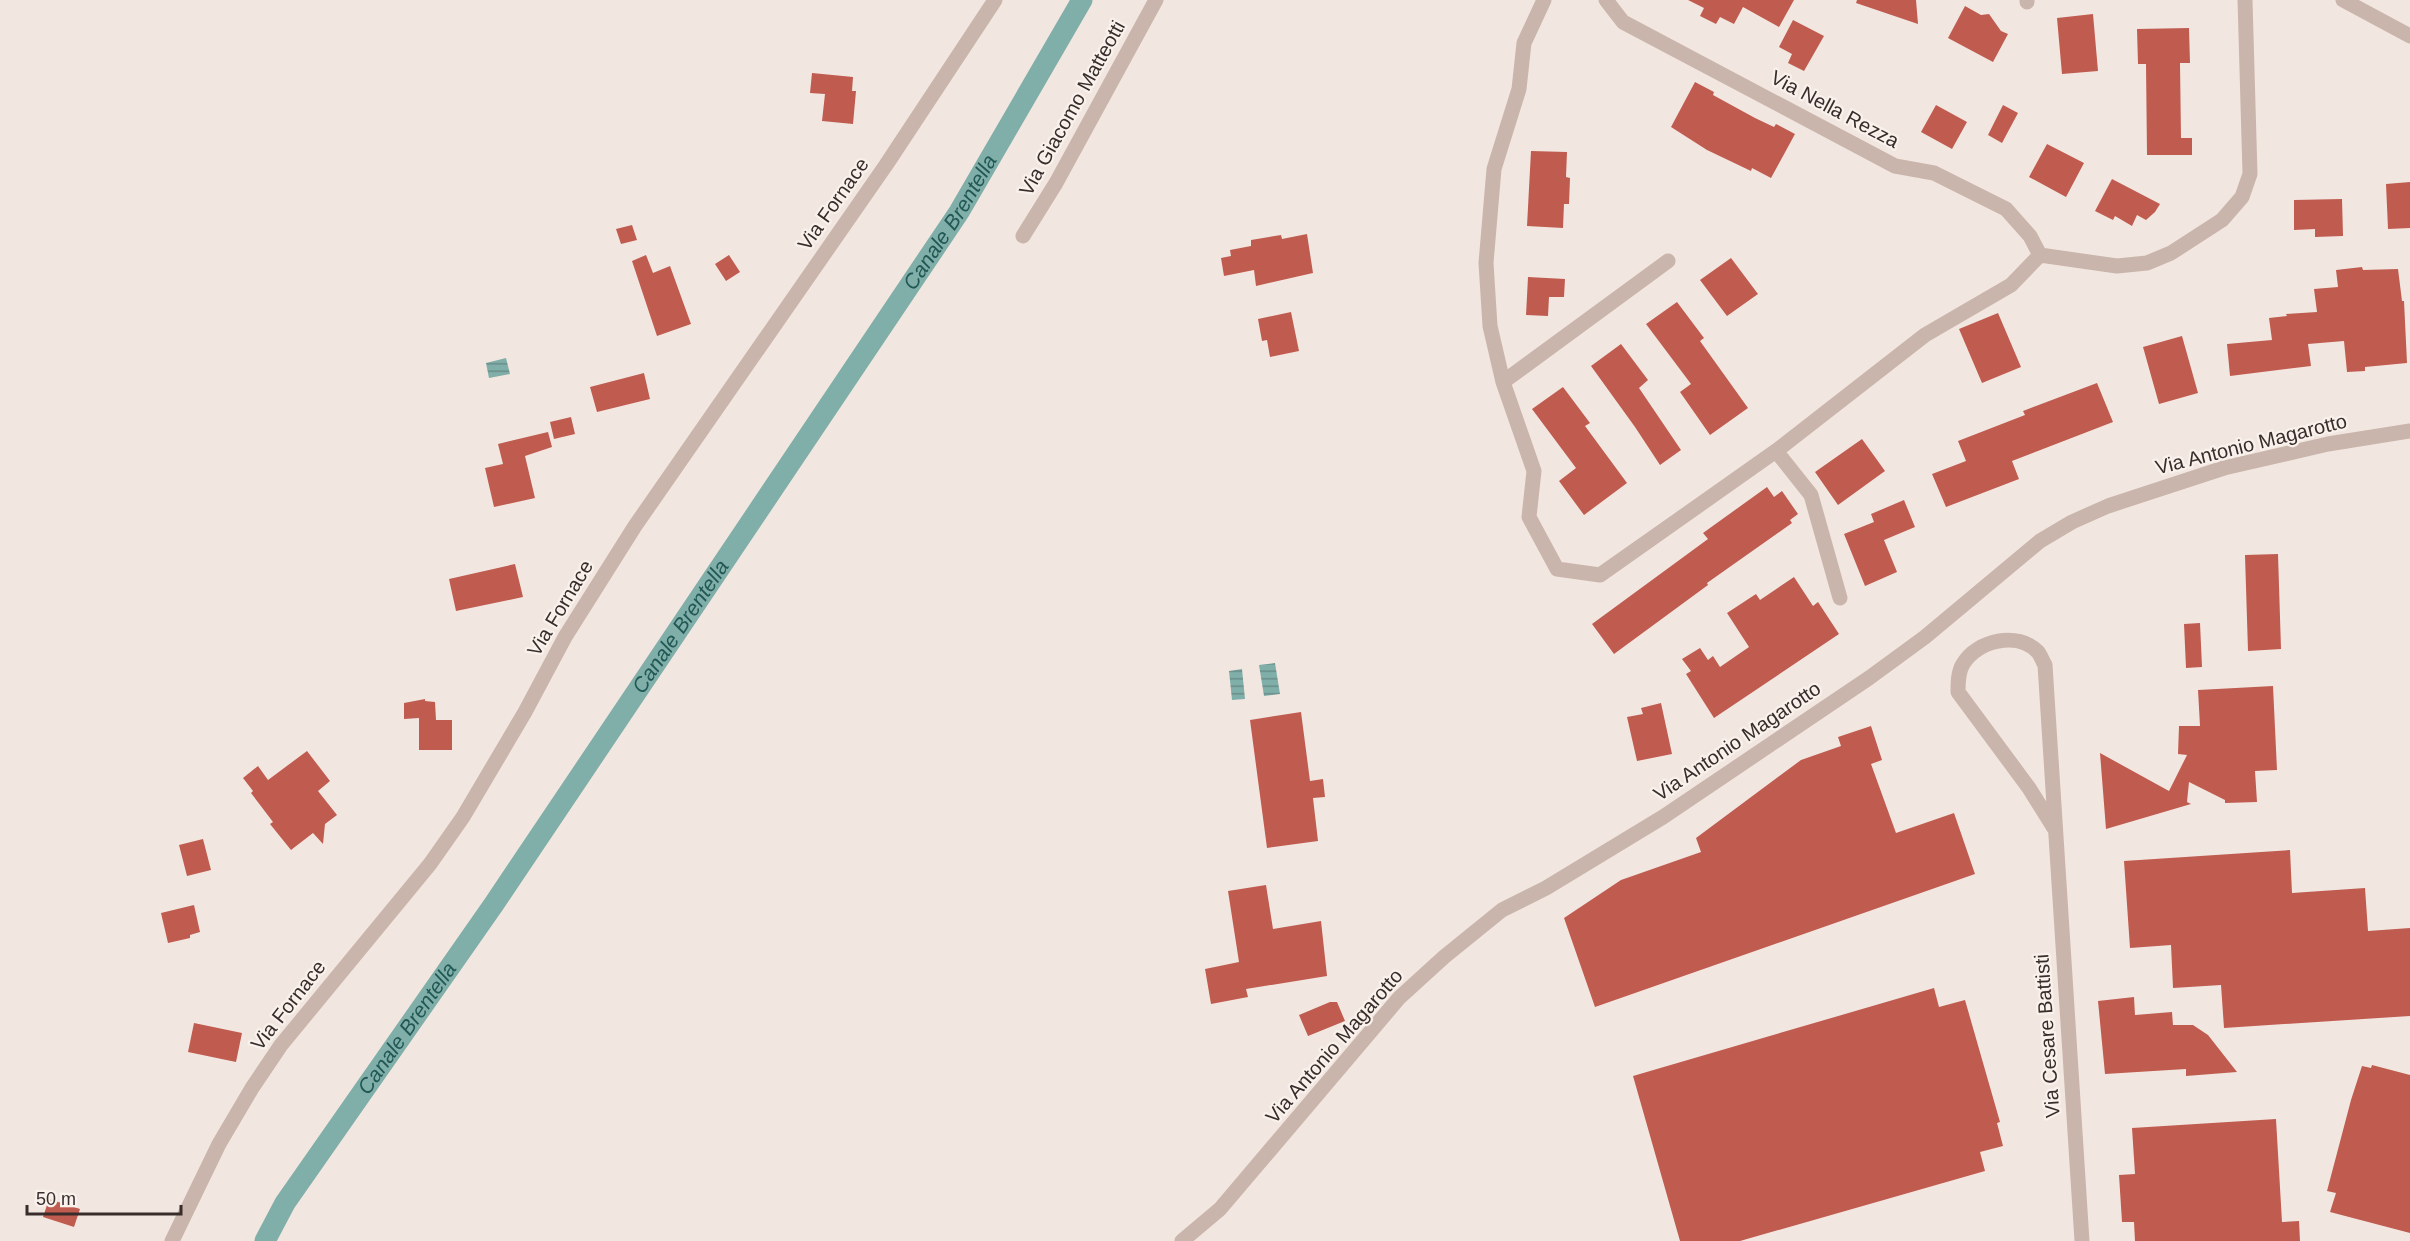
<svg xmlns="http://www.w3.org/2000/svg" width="2410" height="1241" viewBox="0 0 2410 1241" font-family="Arial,sans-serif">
	<defs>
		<pattern id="water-rules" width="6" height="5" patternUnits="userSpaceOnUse" patternTransform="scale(1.5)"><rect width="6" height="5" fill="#80aea9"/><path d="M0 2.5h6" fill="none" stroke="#6a8e8a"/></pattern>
	</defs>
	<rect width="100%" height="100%" fill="#f2e7e0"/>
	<!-- water -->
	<path fill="url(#water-rules)" d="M506 358 510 374 489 378 486 363Z
		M1275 663 1280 694 1264 696 1259 665Z
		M1242 669 1245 699 1232 700 1229 671Z"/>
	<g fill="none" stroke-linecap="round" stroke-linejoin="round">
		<!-- canal -->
		<path stroke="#80aea9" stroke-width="21" id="s1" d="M265 1241 285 1203 494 904 959 212 1082 0"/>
	</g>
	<!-- building -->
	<path fill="#c05b50" d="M1688 0H1794L1779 27 1743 7 1734 24 1720 17 1716 24 1700 16 1704 8Z
		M1857 0H1916L1918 24 1856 3Z
		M1965 6 1981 15 1989 14 2001 31 2008 34 1993 62 1948 38Z
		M2093 14 2098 71 2062 74 2057 18Z
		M1793 20 1824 36 1804 71 1788 63 1792 54 1779 47Z
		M2189 28 2190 63H2180L2181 138H2192V155H2147L2146 64H2138L2137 29Z
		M812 73 853 77 852 91H856L853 124 822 121 825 94 810 93Z
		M1695 82 1714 92 1713 95 1755 118 1774 127 1776 124 1795 134 1771 178 1752 168 1751 171 1707 150 1671 127Z
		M1936 105 1967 122 1952 149 1921 132Z
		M2003 105 2018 113 2002 143 1988 135Z
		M2047 144 2084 163 2066 197 2029 177Z
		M1531 151 1567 152 1566 177 1570 178 1569 204H1564L1563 228 1527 226Z
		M2112 179 2160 204 2155 212 2146 220 2137 215 2132 226 2115 216 2113 220 2095 211Z
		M2410 182V228L2388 229 2386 184Z
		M2342 199 2343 236 2315 237V229L2294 230V200Z
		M632 225 637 240 621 244 616 229Z
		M1307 234 1313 273 1256 286 1254 270 1224 276 1221 258 1231 256 1230 250 1251 246V240L1281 235 1282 239Z
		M646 255 653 273 670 266 691 324 657 336 632 261Z
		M729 255 740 272 726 281 715 264Z
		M1731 258 1758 294 1727 316 1700 280Z
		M2362 267 2363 270 2398 269 2402 301H2404L2407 363 2365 367V371L2347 372 2344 341 2308 344 2311 366 2230 376 2227 344 2272 340 2269 318 2287 316 2286 314 2317 312 2314 289 2338 287 2336 270Z
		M1528 277 1565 279 1564 297H1549L1548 316 1526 315Z
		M1677 302 1704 338 1700 341 1748 408 1710 435 1680 392 1691 384 1646 324Z
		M1291 312 1299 351 1270 357 1267 340 1262 341 1258 319Z
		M1998 313 2021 367 1982 383 1959 329Z
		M2182 336 2198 393 2159 404 2143 347Z
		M1621 344 1648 380 1639 388 1681 450 1660 465 1635 427 1591 366Z
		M644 373 650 399 597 412 590 387Z
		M2097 383 2113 422 2012 461 2019 479 1946 507 1932 474 1966 461 1958 441 2025 415 2023 411Z
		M1563 387 1590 423 1585 426 1627 483 1584 515 1559 481 1576 468 1532 409Z
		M571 417 575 434 554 439 550 422Z
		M548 432 552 447 525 456 535 498 494 507 485 468 503 464 498 444Z
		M1862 439 1885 471 1838 505 1815 472Z
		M1767 487 1774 497 1782 491 1798 514 1790 520 1792 523 1707 583 1708 585 1614 654 1592 624 1708 539 1703 533Z
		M1904 500 1915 527 1884 540 1897 572 1865 586 1844 534 1874 522 1871 514Z
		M2278 554 2281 649 2248 651 2245 555Z
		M515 564 523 597 456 611 449 579Z
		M1794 577 1813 606 1818 602 1839 634 1714 718 1686 674 1691 671 1682 659 1700 648 1708 660 1713 656 1720 667 1749 647 1727 613 1756 594 1760 600Z
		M2200 623 2202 667 2186 668 2184 624Z
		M2273 686 2277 770 2255 771 2257 802 2225 803V800L2189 782 2187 802 2191 804 2106 829 2100 753 2169 791 2187 755 2178 754 2179 726H2200L2198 690Z
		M425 699V701L435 702 436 720H452V750H419V718L404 719V703Z
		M1661 703 1672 754 1637 761 1627 717 1643 714 1641 708Z
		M1301 712 1310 781 1323 779 1325 797 1313 798 1318 841 1267 848 1250 720Z
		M1871 726 1882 760 1871 764 1896 833 1954 813 1975 874 1595 1007 1564 918 1621 880 1701 852 1696 838 1801 760 1841 746 1838 737Z
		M307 751 330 781 318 791 337 815 325 824 323 844 313 833 291 850 270 824 273 822 251 793 253 791 243 778 258 766 268 780Z
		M203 839 211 870 187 876 179 845Z
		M2290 850 2292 893 2365 888 2368 931 2410 928V1016L2224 1028 2221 985 2173 988 2171 945 2130 948 2124 861Z
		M1266 885 1273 929 1321 921 1327 976 1246 989 1248 997 1211 1004 1205 969 1239 962 1228 891Z
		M194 905 200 932 190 935V938L168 943 161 913Z
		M1934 988 1939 1007 1965 1000 2000 1122 1997 1123 2003 1146 1980 1152 1985 1171 1740 1241H1680L1633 1076Z
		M2134 997 2135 1015 2172 1012 2173 1025H2193L2208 1035 2237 1072 2186 1076V1069L2105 1074 2098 1001Z
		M1330 1002H1337L1345 1021 1308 1036 1299 1015Z
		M194 1023 242 1033 236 1062 188 1052Z
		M2372 1065 2410 1075V1233L2330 1212 2336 1193 2327 1191 2351 1100 2362 1066 2371 1068Z
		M2276 1119 2282 1222 2299 1221 2300 1241H2135L2134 1222H2122L2119 1175 2135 1174 2132 1128Z
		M49 1199 80 1209 74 1227 43 1217Z"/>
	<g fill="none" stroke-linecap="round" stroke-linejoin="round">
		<!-- minor -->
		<path stroke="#cab5ac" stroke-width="15" d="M1544 0 1524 43 1519 89 1494 169 1486 263 1490 326 1503 382 1534 471 1529 517 1557 569 1600 575 1776 451 1925 335 2011 285 2040 255
			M1606 0 1623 22 1895 166 1934 173 2006 209 2030 236 2040 255
			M2027 0V2
			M2343 0 2410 36
			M1023 236 1056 183 1156 0
			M2040 255 2117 266 2147 263 2171 253 2222 220 2242 197 2250 174 2245 0
			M1503 382 1668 261
			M1776 451 1811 495 1840 598
			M2054 828 2029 788 1958 692C1958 683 1958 672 1963 664 1977 640 2018 631 2038 652 2041 656 2043 662 2045 665L2082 1241
			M1182 1241 1220 1209 1399 998 1444 957 1502 910 1546 888 1663 817 1869 678 1925 637 2040 541 2072 522 2108 506 2224 468 2328 444 2410 431"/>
		<!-- tertiary -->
		<path stroke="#cab5ac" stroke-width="15" d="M172 1241 219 1144 252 1088 281 1045 430 864 463 817 525 712 565 637 635 526 886 165 995 0"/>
	</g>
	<g text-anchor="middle" stroke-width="4.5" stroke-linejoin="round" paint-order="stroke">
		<!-- street labels -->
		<g font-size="20" fill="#382d2a" stroke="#f9f1ec">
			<text transform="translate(1072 108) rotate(-61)" y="7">Via Giacomo Matteotti</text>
			<text transform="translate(1835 109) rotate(28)" y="7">Via Nella Rezza</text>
			<text transform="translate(833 204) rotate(-55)" y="7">Via Fornace</text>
			<text transform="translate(2251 444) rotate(-14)" y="7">Via Antonio Magarotto</text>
			<text transform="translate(560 608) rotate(-59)" y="7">Via Fornace</text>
			<text transform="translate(1737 741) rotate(-34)" y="7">Via Antonio Magarotto</text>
			<text transform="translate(288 1005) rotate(-52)" y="7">Via Fornace</text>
			<text transform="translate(2047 1036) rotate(-94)" y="7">Via Cesare Battisti</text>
			<text transform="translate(1334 1046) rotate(-49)" y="7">Via Antonio Magarotto</text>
		</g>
		<!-- water labels -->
		<g font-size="21" font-style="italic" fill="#225854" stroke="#f9f1ec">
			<text dy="7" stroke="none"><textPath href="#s1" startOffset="1228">Canale Brentella</textPath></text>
			<text dy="7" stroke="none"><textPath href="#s1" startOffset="742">Canale Brentella</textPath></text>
			<text dy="7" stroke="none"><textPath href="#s1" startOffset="256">Canale Brentella</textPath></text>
		</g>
	</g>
	<!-- scale -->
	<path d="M27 1205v9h154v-9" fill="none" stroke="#382d2a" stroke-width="3"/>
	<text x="36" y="1205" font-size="18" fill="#382d2a" stroke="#f9f1ec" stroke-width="4.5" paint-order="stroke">50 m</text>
</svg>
